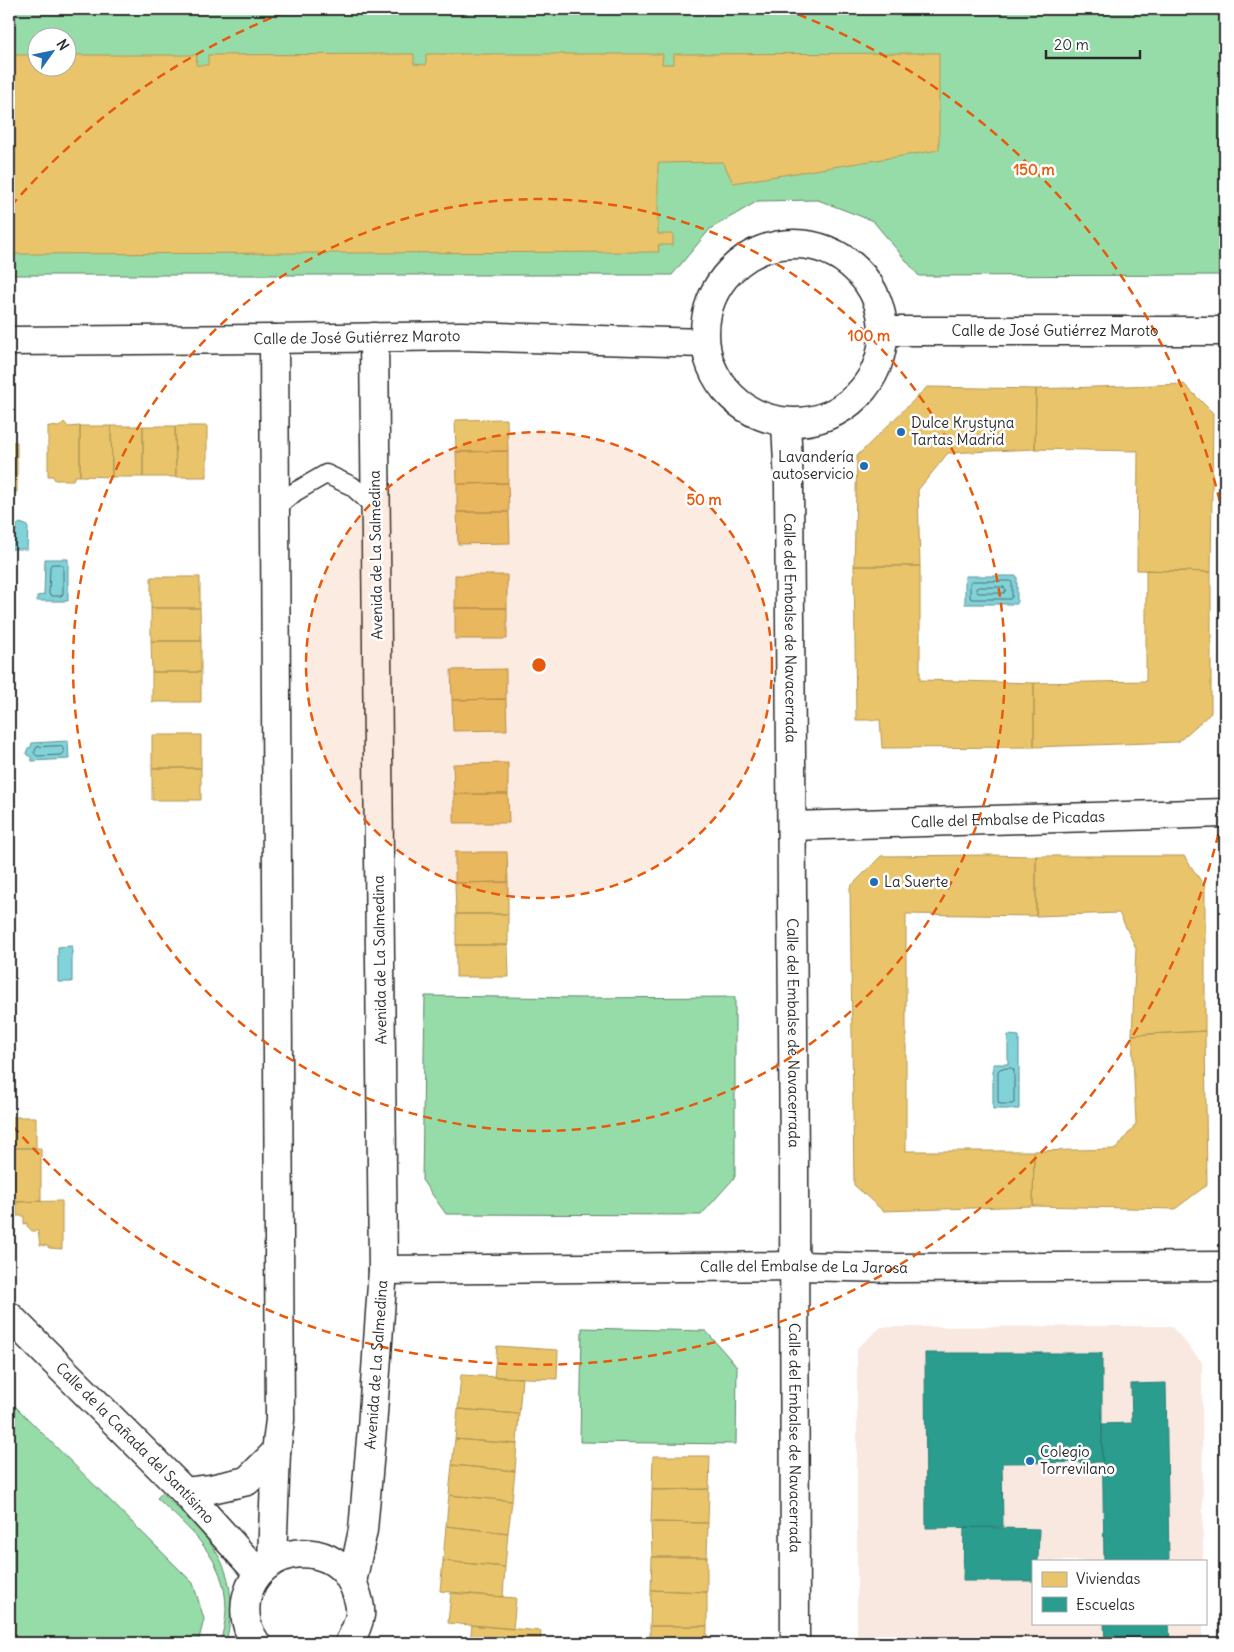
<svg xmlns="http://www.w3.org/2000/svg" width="1234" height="1652" viewBox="0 0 1234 1652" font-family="Delius,sans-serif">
	<rect width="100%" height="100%" fill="#fff"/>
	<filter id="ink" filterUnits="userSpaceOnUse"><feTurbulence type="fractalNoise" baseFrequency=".02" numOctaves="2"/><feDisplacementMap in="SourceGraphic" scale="10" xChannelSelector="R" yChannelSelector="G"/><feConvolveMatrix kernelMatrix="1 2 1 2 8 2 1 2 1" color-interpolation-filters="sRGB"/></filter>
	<g filter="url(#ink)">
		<!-- built -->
		<path fill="#f8e8e0" d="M1171 1326 1202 1362 1203 1561H1033V1623H1203V1643H857V1348L881 1327Z"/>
		<!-- green -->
		<path fill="#96dca8" stroke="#60846a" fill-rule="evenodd" d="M9 9H1225V275L919 276 873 221 818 200 758 201 710 229 672 275H9ZM38 38H68V68H38Z
			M425 996 581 998 735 997V1177L701 1215 446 1214 422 1180Z
			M582 1328 706 1331 737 1367 736 1444 580 1442Z
			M9 1400 193 1583 204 1619 198 1643H9Z
			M162 1493C213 1542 243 1567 226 1643H220C223 1632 226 1620 226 1609 226 1558 190 1530 157 1498Z"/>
		<!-- water -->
		<path fill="#81d3d9" stroke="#5f9093" d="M20 523 26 525 28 528 27 549H9V531H16V526Z
			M45 559H68V601H37V596L44 595Z
			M965 576H1017V604H965Z
			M68 741 69 759 32 761 31 757 27 755 26 753 28 748 31 747 32 743Z
			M72 946V982H58V947Z
			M1008 1035 1019 1036V1109H993V1064H1008Z"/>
		<!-- homes -->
		<path fill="#e9c46a" stroke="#b09657" d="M939 53V150L733 183 723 162 658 163V234H673V245H658L659 252 9 254V55H38V68H68V55H197L196 65H208V55L414 54V64L426 65V54H663L662 64H674V54Z
			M1184 384 1213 413 1211 572 1137 570 1138 451 1035 449 1036 389Z
			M927 387 1036 389 1035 449 948 453 918 490 920 566H854L857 456Z
			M507 419 508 451 456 452 455 420Z
			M64 422 68 427 80 426V476H75L73 480H55L53 476H48V426L59 427Z
			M80 426H111L112 477 80 476Z
			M111 426H143V477H112Z
			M143 426H175L176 477H143Z
			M175 426H207V477H176Z
			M9 442H17V492H12L11 495H9Z
			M508 451V483L457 484 456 452Z
			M508 483 509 512H457V484Z
			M457 512H509L510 543 458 544Z
			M854 566H920V680L1034 683V747L882 748 880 720H856Z
			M1146 570 1211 572V713L1178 742 1034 747V683L1146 681Z
			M455 575H507V608H455Z
			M151 577H200V608H151Z
			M151 608H200L201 641H151Z
			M455 608H507V639H455Z
			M151 641H201V672H152Z
			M506 669V699L452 700 451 670Z
			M152 672H201V702H152Z
			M506 699 507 730 453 731 452 700Z
			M152 735H201V768H152Z
			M508 763V794H454L453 764Z
			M152 768H201V800H152Z
			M454 794H508L509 823H454Z
			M455 852H507L508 882 455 883Z
			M988 855 1036 856V916L906 914V1151H1034L1033 1206 883 1211 854 1185 850 887 881 856Z
			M1036 856H1184L1205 887V1031L1132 1035 1136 948 1119 913 1036 916Z
			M508 882V914H456L455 883Z
			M456 914H508V945H456Z
			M456 945H508L509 977H456Z
			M1205 1031 1207 1185 1175 1209 1033 1206 1034 1151 1116 1149 1136 1124 1132 1035Z
			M9 1117H36V1148H9Z
			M12 1148H41V1201L9 1202V1162H12Z
			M62 1201V1249L49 1248 48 1246 40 1245 38 1231H32L27 1226V1223L24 1224V1216H17V1202Z
			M497 1346 558 1350 557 1379 494 1377Z
			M461 1375 522 1378 519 1414 458 1409Z
			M458 1409 519 1414 517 1444 455 1439Z
			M455 1439 517 1444 515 1471 452 1465Z
			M653 1456H710L709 1489 652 1490Z
			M452 1465 515 1471 512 1501 449 1495Z
			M709 1489 708 1523 651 1522 652 1490Z
			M449 1495 512 1501 508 1533 446 1526Z
			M651 1522 708 1523 707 1557H652Z
			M446 1526 508 1533 505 1567 443 1561Z
			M652 1557H707V1592L651 1590Z
			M443 1561 505 1567 503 1597 440 1591Z
			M651 1590 707 1592V1626H650Z
			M451 1593 516 1598 513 1629 448 1623Z
			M472 1625 541 1631 540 1643H470Z
			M650 1626H707V1643H650Z"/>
		<!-- schools -->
		<path fill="#2a9d8f" stroke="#2a7b71" d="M925 1353H1102V1462L1002 1463 1003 1527 926 1528Z
			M1166 1383 1169 1561H1104L1102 1424 1132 1423 1131 1384Z
			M964 1527 1039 1529 1038 1561H1033V1581H963Z
			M1104 1623H1169L1170 1643H1105Z"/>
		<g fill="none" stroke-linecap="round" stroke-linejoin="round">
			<!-- shore -->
			<path stroke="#4d6e71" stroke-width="1" d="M52 564H61L63 566V594L61 596H52L49 594 50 567Z
				M972 581H1011L1012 583V597L1010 599H971L970 597V583Z
				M979 587H1004L1006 590 1004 593H978L976 589Z
				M62 746 64 752 62 755 37 756 34 753 37 747Z
				M1011 1068 1014 1070V1103L1012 1104H1000L998 1102V1071L1000 1069Z"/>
			<!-- lane casing -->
			<g stroke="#2b2b2b" stroke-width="21">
				<path id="lane" d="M275 509 295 492 326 474 352 486 376 508"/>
			</g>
			<!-- street casing -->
			<g stroke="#2b2b2b" stroke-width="31">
				<g id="street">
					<circle cx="794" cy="333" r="89"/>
					<path id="s1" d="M884 331H1225"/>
					<path id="s2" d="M9 341 274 339 460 336 704 343"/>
					<path id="s3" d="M786 423 789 484 794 1167 795 1643"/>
					<path id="s4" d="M792 826 1225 813"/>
					<path id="s5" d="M383 1270 795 1266 895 1268 1225 1266"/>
					<path id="s6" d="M9 1316 185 1492 258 1573"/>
					<path d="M185 1492 211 1489 247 1481 276 1452"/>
					<path d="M272 1561 276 1452 280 1420 274 339"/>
					<path id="s7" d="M352 1582 363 1530 372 1428 383 1270 374 337"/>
					<path d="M256 1643C246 1629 243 1613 247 1596 250 1585 256 1575 264 1568 294 1542 341 1551 355 1589 358 1597 361 1607 360 1615 358 1626 354 1634 349 1643"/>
				</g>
			</g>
			<!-- lane -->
			<use href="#lane" stroke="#fff" stroke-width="18"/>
			<!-- street -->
			<use href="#street" stroke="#fff" stroke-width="28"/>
		</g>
	</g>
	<!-- distance rings -->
	<circle cx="539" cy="665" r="233" fill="#e8590c" fill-opacity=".12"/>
	<g fill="none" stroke="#e8590c" stroke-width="2.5" stroke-dasharray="9 6">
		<circle cx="539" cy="665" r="233"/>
		<circle cx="539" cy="665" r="466"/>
		<path d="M1225 805A700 700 0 0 1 11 1124M11 206A700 700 0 0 1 294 9M784 9A700 700 0 0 1 1225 525"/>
	</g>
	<!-- markers -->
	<g fill="#1f6fb2" stroke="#fff" stroke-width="2">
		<circle cx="901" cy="432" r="5"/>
		<circle cx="864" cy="466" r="5"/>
		<circle cx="874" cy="882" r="5"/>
		<circle cx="1030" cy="1461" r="5"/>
	</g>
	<g text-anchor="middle" stroke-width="5" stroke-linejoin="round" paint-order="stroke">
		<!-- street labels -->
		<g font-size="15" fill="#2b2b2b" stroke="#fff">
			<text dy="5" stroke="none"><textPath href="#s1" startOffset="171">Calle de José Gutiérrez Maroto</textPath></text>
			<text dy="5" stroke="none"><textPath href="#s2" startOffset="348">Calle de José Gutiérrez Maroto</textPath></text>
			<text transform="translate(376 555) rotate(-91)" y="5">Avenida de La Salmedina</text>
			<text dy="5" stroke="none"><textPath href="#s3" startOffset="205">Calle del Embalse de Navacerrada</textPath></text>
			<text dy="5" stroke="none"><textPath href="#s4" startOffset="216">Calle del Embalse de Picadas</textPath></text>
			<text transform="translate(380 960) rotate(-91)" y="5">Avenida de La Salmedina</text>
			<text dy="5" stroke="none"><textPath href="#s3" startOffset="610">Calle del Embalse de Navacerrada</textPath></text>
			<text dy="5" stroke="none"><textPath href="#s5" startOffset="421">Calle del Embalse de La Jarosa</textPath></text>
			<text dy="5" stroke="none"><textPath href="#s7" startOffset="219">Avenida de La Salmedina</textPath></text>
			<text dy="5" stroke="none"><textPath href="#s3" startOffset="1015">Calle del Embalse de Navacerrada</textPath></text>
			<text dy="5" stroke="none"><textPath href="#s6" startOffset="179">Calle de la Cañada del Santísimo</textPath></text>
		</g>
		<!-- poi labels -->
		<g font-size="15" fill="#2b2b2b" stroke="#fff" text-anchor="start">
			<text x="911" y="428">Dulce Krystyna<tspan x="911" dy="17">Tartas Madrid</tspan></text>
			<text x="854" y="462" text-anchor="end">Lavandería<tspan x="854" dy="17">autoservicio</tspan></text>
			<text x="884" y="887">La Suerte</text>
			<text x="1040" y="1457">Colegio<tspan x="1040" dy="17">Torrevilano</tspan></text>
		</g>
	</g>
	<circle cx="539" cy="665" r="8" fill="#e8590c" stroke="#fff" stroke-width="2.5"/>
	<g font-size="15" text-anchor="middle" font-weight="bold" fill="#e8590c" stroke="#fff" stroke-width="5" stroke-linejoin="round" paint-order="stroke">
		<text x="1034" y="175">150 m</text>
		<text x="869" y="341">100 m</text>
		<text x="704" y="505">50 m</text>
	</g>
	<!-- margin -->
	<rect width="1234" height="1652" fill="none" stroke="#fff" stroke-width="30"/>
	<rect x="15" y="15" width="1204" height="1622" fill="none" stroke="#2b2b2b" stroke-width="2" filter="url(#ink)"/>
	<!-- legend -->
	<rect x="1032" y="1560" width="175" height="65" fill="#ffffff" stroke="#aaaaaa"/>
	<rect x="1042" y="1572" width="25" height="15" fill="#e9c46a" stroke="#aaaaaa"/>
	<text x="1076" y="1584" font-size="15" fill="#2b2b2b">Viviendas</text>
	<rect x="1042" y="1597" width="25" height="15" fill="#2a9d8f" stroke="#aaaaaa"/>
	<text x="1076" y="1610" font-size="15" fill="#2b2b2b">Escuelas</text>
	<!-- north arrow -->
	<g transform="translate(52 52) rotate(57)"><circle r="24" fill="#ffffff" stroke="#aaaaaa"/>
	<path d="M0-4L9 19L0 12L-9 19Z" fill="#1f6fb2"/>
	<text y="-8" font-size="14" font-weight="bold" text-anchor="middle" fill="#2b2b2b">N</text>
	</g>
	<!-- scale -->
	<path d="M1046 50v8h94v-8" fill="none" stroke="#2b2b2b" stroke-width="2.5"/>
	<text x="1054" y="50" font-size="15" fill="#2b2b2b" stroke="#ffffff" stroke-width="4" paint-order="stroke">20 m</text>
</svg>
